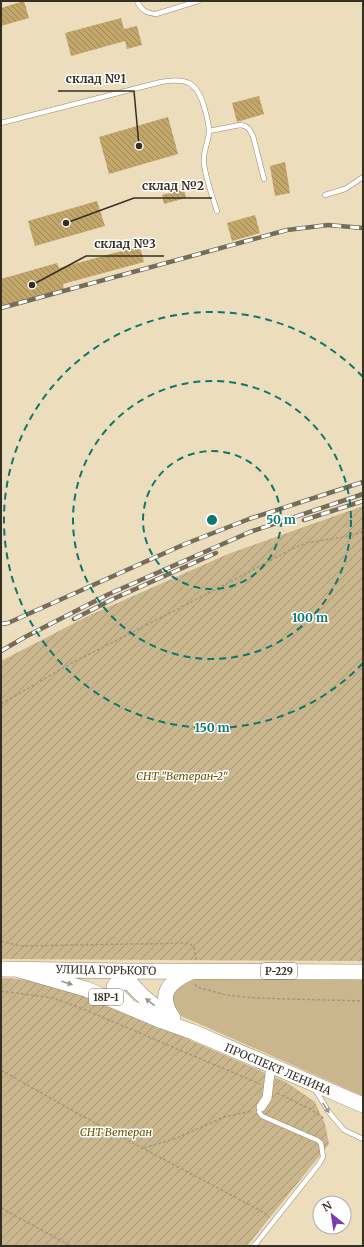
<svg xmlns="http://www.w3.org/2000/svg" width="364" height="1247" viewBox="0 0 364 1247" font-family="Merriweather,serif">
	<defs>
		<pattern id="garden-furrows" width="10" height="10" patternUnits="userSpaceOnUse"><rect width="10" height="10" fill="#c9b68d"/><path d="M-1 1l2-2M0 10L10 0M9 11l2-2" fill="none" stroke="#a49473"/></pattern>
		<pattern id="building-back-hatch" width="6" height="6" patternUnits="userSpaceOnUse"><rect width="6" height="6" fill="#c2a66a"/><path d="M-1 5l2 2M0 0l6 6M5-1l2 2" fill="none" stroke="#9e8857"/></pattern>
	</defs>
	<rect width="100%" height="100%" fill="#ecddbd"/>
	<!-- grass -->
	<path fill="#c9b68d" d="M191 979 363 980V1096L179 1015 171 999 178 985Z"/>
	<!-- garden -->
	<path fill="url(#garden-furrows)" d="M363 506V961L1 959V661L88 616 228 554Z
		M1 978C59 979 111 1005 163 1028 204 1046 245 1064 286 1082L315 1102 325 1124 329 1144 247 1246H1Z"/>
	<!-- building -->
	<path fill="url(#building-back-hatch)" d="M24 1 29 18 1 26V8Z
		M121 18 124 29 137 26 142 45 127 49 125 41 71 56 65 33Z
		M259 96 264 114 237 122 232 103Z
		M168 117 178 154 109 174 99 137Z
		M285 162 290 193 275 196 270 166Z
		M184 189 186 198 164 204 162 195Z
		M97 201 105 226 35 246 28 221Z
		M255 215 260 233 232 241 227 223Z
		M140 246 144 262 63 284 64 290 1 307V279L57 263 59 268Z"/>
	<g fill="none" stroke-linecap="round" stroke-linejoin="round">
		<!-- lane casing -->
		<g stroke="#988a6d" stroke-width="5.5">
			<path id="lane" d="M137 1C141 10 146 13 156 14L198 1
				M1 123 161 82C188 77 198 83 205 110 207 117 209 124 209 131 209 142 202 153 204 164 206 179 212 196 217 211
				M209 131 240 125 245 126 249 129 253 136 264 179
				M325 195 345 189 363 177
				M315 1089 328 1111 344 1130 363 1139
				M254 1246 319 1164 323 1157 321 1143 317 1140 262 1116 259 1112 261 1107"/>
		</g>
		<!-- street casing -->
		<g stroke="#988a6d" stroke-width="10">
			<path id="street" d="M261 1107 267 1098 271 1065"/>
		</g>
		<!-- primary casing -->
		<g stroke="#988a6d" stroke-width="16">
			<path id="primary" d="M1 969 122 971 363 972
				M16 969 86 989 162 1021 193 1032 363 1105
				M122 971C135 992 152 1005 173 1018
				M127 1004 116 993 114 987 117 983 129 982
				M173 1018C157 995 168 982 191 972"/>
		</g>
		<!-- path -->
		<path stroke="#a39880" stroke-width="1.5" stroke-dasharray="3 2" stroke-linecap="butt" d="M1 704 70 664 209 593 288 551 306 543 343 537 363 532
			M1 941 20 946 185 943 190 944 194 947 196 960
			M195 984 197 987 226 995 254 998 363 1001
			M1 991 53 998 83 1009 260 1084
			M1 1070 82 1116 263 1212 269 1217
			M277 1093 310 1109 325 1119
			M144 1148 177 1138 224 1117 252 1111
			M1 1208 71 1246"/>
		<!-- lane -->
		<use href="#lane" stroke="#fff" stroke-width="4.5"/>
		<!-- street -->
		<use href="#street" stroke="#fff" stroke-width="9"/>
		<!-- primary -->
		<use href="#primary" stroke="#fff" stroke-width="15"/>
		<!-- rail casing -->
		<g stroke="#756c59" stroke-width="4.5">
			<path id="rail" d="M1 308 287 230 328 225 363 228
				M304 520 363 501
				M74 619 113 599 216 553
				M1 624 8 623 185 544 249 519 363 482
				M1 651 25 637 109 594 250 532 363 494"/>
		</g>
		<!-- rail -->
		<use href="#rail" stroke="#fff" stroke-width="3" stroke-dasharray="9" stroke-linecap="butt"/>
	</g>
	<!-- one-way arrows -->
	<defs><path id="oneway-solid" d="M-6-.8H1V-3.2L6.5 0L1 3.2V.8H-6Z"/></defs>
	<g fill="#9a9791">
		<use href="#oneway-solid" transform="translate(67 983) rotate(18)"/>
		<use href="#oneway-solid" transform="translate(150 1002) rotate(-143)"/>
		<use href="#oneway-solid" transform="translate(326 1108) rotate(56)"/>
	</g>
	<!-- distance rings -->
	<g fill="none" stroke="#0f766e" stroke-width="2" stroke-dasharray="7 5">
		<circle cx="212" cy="520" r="69"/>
		<circle cx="212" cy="520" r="139"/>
		<path d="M363 663A208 208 0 1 1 363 377"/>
	</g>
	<g text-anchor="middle" stroke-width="3" stroke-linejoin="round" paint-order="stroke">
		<!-- shield labels -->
		<g fill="#fff" stroke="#726d65" stroke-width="1">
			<rect x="261" y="963" width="36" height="16" rx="3"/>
			<rect x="89" y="989" width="34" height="16" rx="3"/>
		</g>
		<g font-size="10" font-weight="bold" fill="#352f23">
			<text x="279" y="975">Р-229</text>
			<text x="106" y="1001">18Р-1</text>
		</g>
		<!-- park labels -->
		<g font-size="11" font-style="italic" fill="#6c5000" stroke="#fff">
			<text x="182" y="780">СНТ "Ветеран-2"</text>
			<text x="116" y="1136">СНТ Ветеран</text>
		</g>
		<!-- street labels -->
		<g font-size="11" fill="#352f23" stroke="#fff">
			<text transform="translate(106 970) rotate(1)" y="4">УЛИЦА ГОРЬКОГО</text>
			<text transform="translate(278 1069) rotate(23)" y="4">ПРОСПЕКТ ЛЕНИНА</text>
		</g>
	</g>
	<circle cx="212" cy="520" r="6" fill="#0f766e" stroke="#fff" stroke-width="2"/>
	<g font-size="12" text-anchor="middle" font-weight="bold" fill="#0f766e" stroke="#fff" stroke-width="3" stroke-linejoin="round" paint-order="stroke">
		<text x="281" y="524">50 m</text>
		<text x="310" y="622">100 m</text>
		<text x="212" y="732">150 m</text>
	</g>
	<!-- callouts -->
	<path fill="none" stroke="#352f23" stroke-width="1.5" d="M139 146L134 91H58M66 223L134 198H212M32 285L86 256H164"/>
	<g fill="#352f23" stroke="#fff" stroke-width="1.5">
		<circle cx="139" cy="146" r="4"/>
		<circle cx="66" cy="223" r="4"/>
		<circle cx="32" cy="285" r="4"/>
	</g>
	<g font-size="12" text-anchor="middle" font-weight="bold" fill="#352f23" stroke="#fff" stroke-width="3" stroke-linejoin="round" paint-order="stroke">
		<text x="96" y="83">склад №1</text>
		<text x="173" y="190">склад №2</text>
		<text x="125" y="248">склад №3</text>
	</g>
	<!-- border -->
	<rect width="364" height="1247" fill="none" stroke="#352f23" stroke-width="4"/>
	<!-- north arrow -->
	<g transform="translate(332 1215) rotate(330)"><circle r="19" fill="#ffffff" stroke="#aeaca7"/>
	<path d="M0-3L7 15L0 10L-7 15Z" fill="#7b3baf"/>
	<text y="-6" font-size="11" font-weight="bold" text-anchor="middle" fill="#352f23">N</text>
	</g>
</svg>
